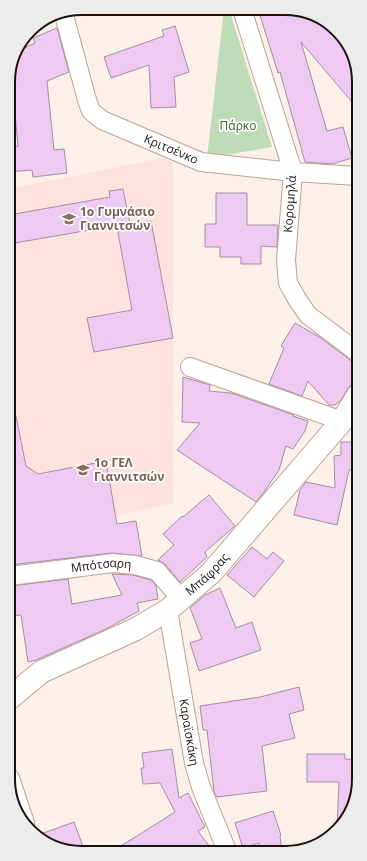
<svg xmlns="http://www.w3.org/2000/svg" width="367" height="861" viewBox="0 0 367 861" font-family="'Open Sans',sans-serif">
	<rect width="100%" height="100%" fill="#fdf0e9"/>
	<!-- commercial -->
	<path fill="#fde2de" d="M173 156V503L10 539 9 189Z"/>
	<!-- green -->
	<path fill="#bddcb7" d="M224 9H229L272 147 207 158Z"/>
	<!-- building -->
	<path fill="#eecaf3" stroke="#a28ea5" d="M258 9H299L337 30 357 63V108L301 42 327 131 343 127 352 158 332 164 305 162 280 72 278 73Z
		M175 26 189 72 174 77 176 107 151 108 149 65 111 78 104 57 164 36 162 30Z
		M57 28 69 72 47 81 54 150 64 149 67 173 33 177 32 170 8 172V147L18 146 15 115 12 116 10 96 8 97V77L15 52 35 43 33 38Z
		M123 189 130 223 9 244V215L110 197 109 191Z
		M216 193H247V225H278L277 247 261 246V264H241V257H220V247H205V224H216Z
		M151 221 173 338 94 352 87 318 132 310 117 227Z
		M295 323 321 338 349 359 357 368 358 383 352 384 348 388 341 400 335 405H329L308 381 302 396 269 384 284 348 281 346Z
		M183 377 210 385 209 391 231 393 294 415 293 416 308 421 305 431 293 449 286 446 279 470 264 492 256 502 177 450 200 423 182 422Z
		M16 416 26 466 38 474 106 461 117 524 136 521 142 556 112 553 10 565 9 417Z
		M341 442H358V470H349L337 525 294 515 300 490 306 482 335 488 334 456 341 455Z
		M209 495 235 526 205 552 207 557 180 582 165 564 158 560 174 545 163 534 182 516 183 517Z
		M252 547 267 559 273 552 284 561 254 597 227 575Z
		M112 574 133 575 151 580 156 586 158 599 137 603 139 611 104 630 36 660 28 662 21 615 10 616V586L68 579 72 604 122 595Z
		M220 588 236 628 252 622 261 650 199 671 190 643 202 639 190 608 205 595Z
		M299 687 304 710 289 714 295 738 262 746 267 791 217 797 214 792 207 730H203L200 706 260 697Z
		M172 749 179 798 188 793 205 827 198 831 213 851H113L175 812 160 783 143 784 141 768H144L142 753Z
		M307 754H345V759L359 760V784L341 827 337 830 339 782H307Z
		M273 811 281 835 280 836 282 851H260L259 843 243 848 235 823Z
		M74 822 85 852H68L38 835Z"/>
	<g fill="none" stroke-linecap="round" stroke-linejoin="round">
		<!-- minor casing -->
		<g stroke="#bfa291" stroke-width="20">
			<g id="minor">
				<path d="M242 9 293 172 286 260 288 283 297 299 308 315 357 352"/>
				<path id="s1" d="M64 15 87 100 91 111 102 120 201 162 293 172 357 176"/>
				<path d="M190 367 342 421"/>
				<path id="s2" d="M10 576 113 563 135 565 157 571 181 599"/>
				<path id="s3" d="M168 610 194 763 201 787 227 851"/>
				<path d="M10 778 25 823"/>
			</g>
		</g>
		<!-- tertiary casing -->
		<g stroke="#bfa291" stroke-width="24">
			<g id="tertiary">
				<path id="s4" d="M10 698 41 672 136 629 168 610 211 573 342 421 358 395"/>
			</g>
		</g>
		<!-- minor -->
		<use href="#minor" stroke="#fff" stroke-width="18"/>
		<!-- tertiary -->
		<use href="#tertiary" stroke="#fff" stroke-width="22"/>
	</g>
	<!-- icons -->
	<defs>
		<g id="school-bare" transform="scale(1.08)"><path d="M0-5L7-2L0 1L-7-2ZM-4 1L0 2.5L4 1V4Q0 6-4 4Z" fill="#8d6e63" stroke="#fff" stroke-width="2.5" paint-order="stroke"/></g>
	</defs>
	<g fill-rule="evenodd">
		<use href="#school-bare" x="69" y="219"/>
		<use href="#school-bare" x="83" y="470"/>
	</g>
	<g text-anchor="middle" stroke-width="3.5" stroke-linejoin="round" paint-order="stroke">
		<!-- park labels -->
		<g font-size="12" fill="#36632d" stroke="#fff">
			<text x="238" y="130">Πάρκο</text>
		</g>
		<!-- street labels -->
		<g font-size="12" fill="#1c120c" stroke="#fff">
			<text dy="4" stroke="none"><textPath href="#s1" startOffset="189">Κριτσένκο</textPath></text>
			<text transform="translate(290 204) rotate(-86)" y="4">Κορομηλά</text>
			<text dy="4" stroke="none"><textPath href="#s2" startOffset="92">Μπότσαρη</textPath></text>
			<text dy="4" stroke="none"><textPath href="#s4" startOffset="235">Μπάφρας</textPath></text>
			<text dy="4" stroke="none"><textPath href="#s3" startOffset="124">Καραϊσκάκη</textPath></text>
		</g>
		<!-- education labels -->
		<g font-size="12" font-weight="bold" fill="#785e54" stroke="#fff" text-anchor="start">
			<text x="80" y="216">1ο Γυμνάσιο<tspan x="80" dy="14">Γιαννιτσών</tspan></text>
			<text x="94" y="467">1o ΓΕΛ<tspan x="94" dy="14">Γιαννιτσών</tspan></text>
		</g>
	</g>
	<!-- crop -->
	<path d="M0 0H367V861H0ZM82 15H285A67 67 0 0 1 352 82V779A67 67 0 0 1 285 846H82A67 67 0 0 1 15 779V82A67 67 0 0 1 82 15Z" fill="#edecec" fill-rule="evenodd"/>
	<path fill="none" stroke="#1c120c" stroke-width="2" d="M82 15H285A67 67 0 0 1 352 82V779A67 67 0 0 1 285 846H82A67 67 0 0 1 15 779V82A67 67 0 0 1 82 15Z"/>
</svg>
